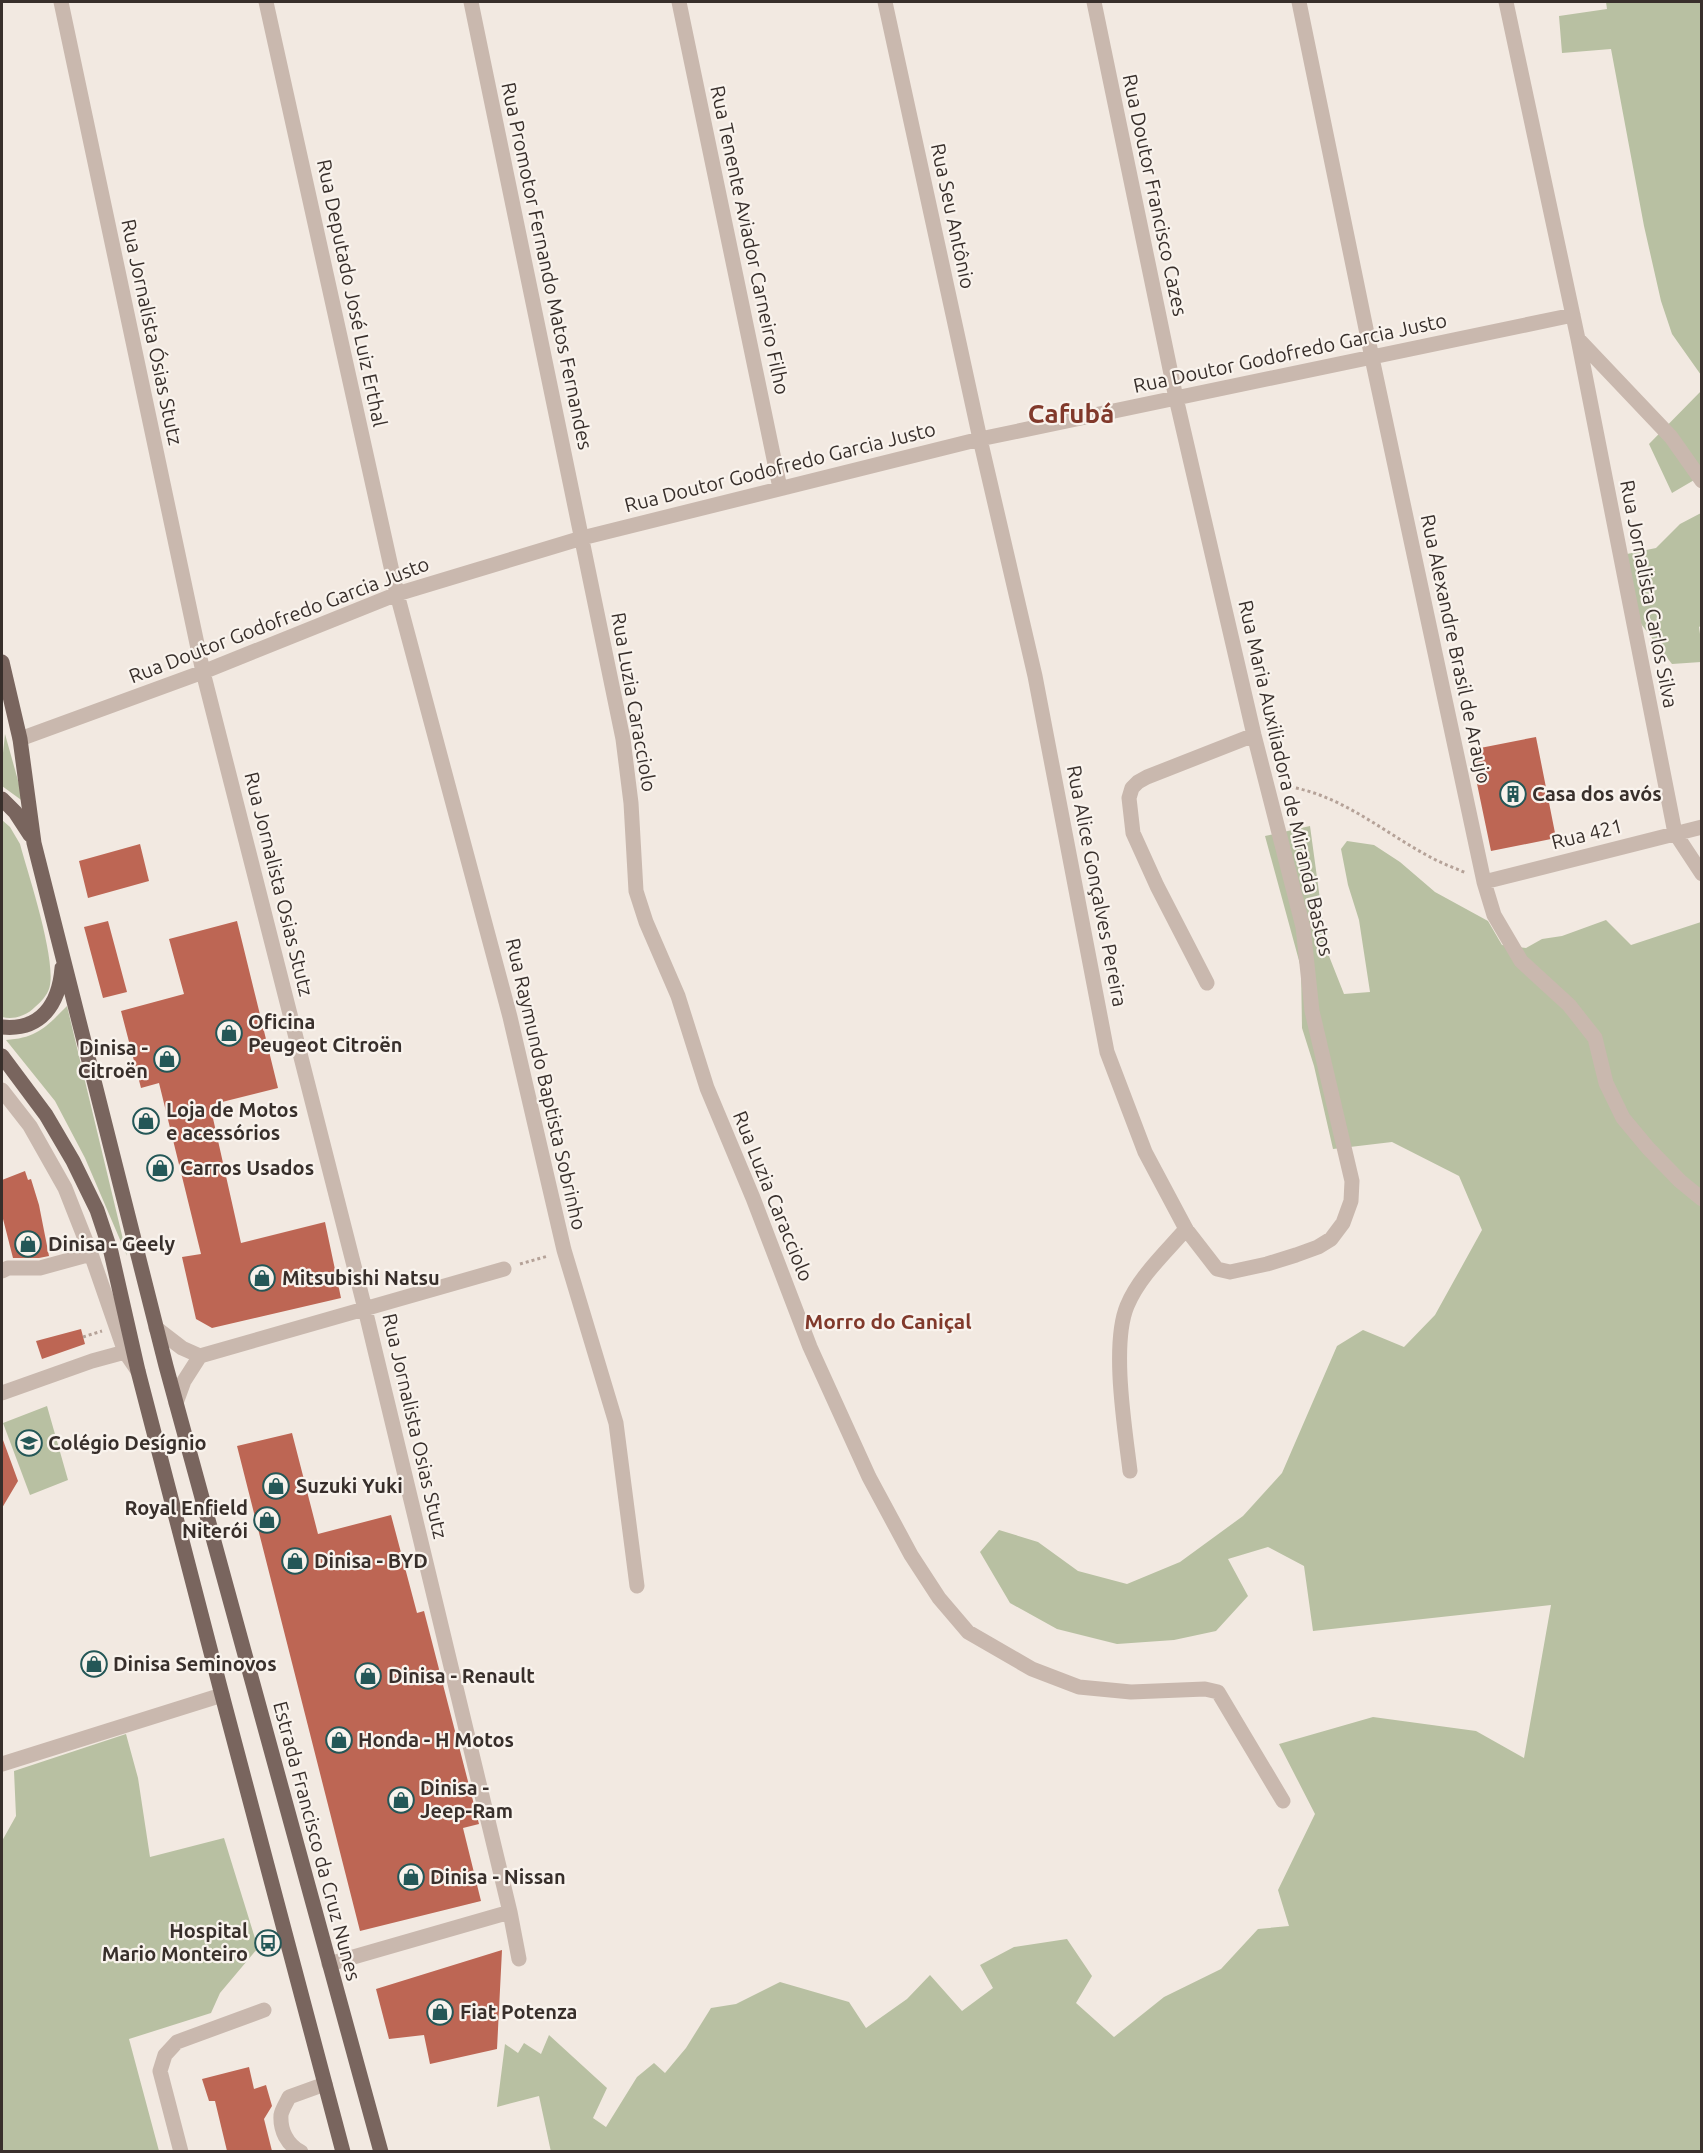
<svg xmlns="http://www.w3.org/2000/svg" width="1703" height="2153" viewBox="0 0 1703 2153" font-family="Ubuntu,sans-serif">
	<rect width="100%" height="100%" fill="#f2e9e1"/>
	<!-- green -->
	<path fill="#b8c0a2" d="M1606 2H1701V375L1672 334 1661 301 1644 226 1611 49 1562 53 1559 16 1607 9Z
		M1701 391V476L1672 493 1649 444Z
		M1701 513 1702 625 1699 627 1701 641V662L1672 664 1638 620 1622 555 1656 548 1680 524Z
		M5 734 24 802 2 786V762Z
		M2 820 10 827 20 844C28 874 58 963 49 989 47 995 41 1002 35 1007 26 1016 14 1020 2 1017Z
		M1310 826 1327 951 1344 994 1370 992 1359 920 1348 885 1341 849 1347 841 1374 845 1400 862 1435 892 1488 921 1502 945 1526 948 1542 939 1562 936 1606 920 1631 945 1701 922V2151L551 2152 539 2096 497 2107 505 2044 518 2053 524 2043 541 2054 549 2035 607 2088 593 2118 606 2127 637 2077 654 2063 665 2073 686 2048 711 2008 736 2004 780 1982 849 2002 866 2028 907 1999 930 1975 962 2011 993 1988 980 1965 1014 1947 1067 1939 1092 1976 1076 2003 1114 2037 1164 1997 1221 1969 1258 1929 1289 1926 1278 1890 1315 1814 1279 1744 1373 1717 1476 1731 1524 1758 1551 1605 1313 1631 1304 1566 1268 1547 1228 1559 1248 1596 1216 1631 1174 1640 1117 1644 1057 1629 1010 1603 980 1552 999 1530 1038 1542 1078 1571 1127 1584 1180 1562 1243 1516 1282 1473 1337 1346 1363 1330 1404 1347 1435 1315 1482 1230 1459 1176 1392 1142 1333 1149 1314 1066 1302 1028 1301 968 1265 836Z
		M67 1006 127 1256 85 1158 55 1101 6 1040C37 1038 46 1027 67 1006Z
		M47 1406 68 1480 30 1495 3 1423Z
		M126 1734 138 1778 150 1857 224 1838 258 1948 220 1993 211 2013 129 2039 159 2151H2V1841L16 1816 14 1771Z"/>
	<!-- building -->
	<path fill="#bd6654" d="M1536 737 1556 838 1491 851 1470 750Z
		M140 844 149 881 88 898 79 861Z
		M108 921 127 992 103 998 84 927Z
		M237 921 278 1088 210 1105 241 1243 325 1222 341 1298 212 1328 196 1319 182 1257 201 1254 159 1083 141 1088 121 1011 184 994 169 939Z
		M25 1171 28 1180 31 1179 39 1205 49 1256 39 1258H13L2 1215V1180Z
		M81 1329 85 1344 42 1359 36 1341Z
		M292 1433 318 1534 391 1515 417 1613 424 1611 479 1824 463 1828 481 1901 360 1931 237 1446Z
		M2 1440H3L18 1481 2 1508Z
		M502 1950 497 2049 430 2064 424 2035 389 2039 376 1989Z
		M249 2067 254 2089 266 2085 272 2106 264 2119 272 2151H227L215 2101H209L202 2079Z"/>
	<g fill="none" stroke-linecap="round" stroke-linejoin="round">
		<!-- path -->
		<path stroke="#b5a298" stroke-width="3" stroke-dasharray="3 3" stroke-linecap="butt" d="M1284 786C1340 793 1384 833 1432 858 1443 864 1455 868 1466 873
			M520 1264 548 1256
			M83 1337 102 1331"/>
		<!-- minor -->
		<path stroke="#c9b8ae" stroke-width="15" d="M61 2 203 672 365 1309 510 1912
			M266 2 397 594 510 1017 564 1250 616 1423 637 1586
			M471 2 623 739 631 803 636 891 646 922 678 996 707 1088 753 1198 810 1347 869 1477 911 1555 939 1598 968 1632 1032 1669 1079 1687 1131 1692 1205 1689 1218 1692 1283 1801
			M679 2 780 488
			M885 2 980 439 1035 676 1107 1052 1145 1152 1186 1229 1217 1269 1230 1272 1267 1264 1296 1255 1318 1247 1331 1239 1343 1223 1351 1201 1352 1181 1312 1011 1303 927 1254 735 1176 398 1094 2
			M1299 2 1372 358 1484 882 1494 915 1521 961 1569 1005 1595 1038 1606 1083 1623 1118 1648 1148 1680 1181 1702 1199
			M1506 2 1578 339 1675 833 1702 874
			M1578 339 1671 437 1702 481
			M20 739 203 672 397 594 582 538 980 439 1573 315
			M1484 882 1702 827
			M1207 983 1157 886 1133 833 1129 798 1132 788 1138 782 1147 777 1254 735
			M2 1090 30 1126 65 1188 91 1254 125 1352 138 1371
			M2 1271 8 1268H40L91 1254
			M156 1328 182 1348 200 1356 184 1381 176 1403
			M200 1356 504 1269
			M2 1393 92 1361 125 1352
			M1130 1471C1125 1429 1111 1345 1127 1306 1139 1277 1165 1253 1186 1229
			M2 1764 222 1695
			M329 1964 510 1912 519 1959
			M181 2152 160 2071 165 2055 177 2042 264 2010
			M301 2152C287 2145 280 2130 281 2115 282 2109 287 2102 289 2097L325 2084"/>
		<!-- major -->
		<path stroke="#79655e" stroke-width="15" d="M2 662 20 739 34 843 166 1366 381 2152
			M2 799 15 812 30 835
			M2 1027C41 1031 59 1004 62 968
			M2 1056 46 1115 73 1161 97 1210 111 1252 138 1371 222 1695 343 2152"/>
	</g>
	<!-- icons -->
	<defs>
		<g id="building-ring" transform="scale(1.35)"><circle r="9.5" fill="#f9f3ed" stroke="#245757" stroke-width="1.5"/><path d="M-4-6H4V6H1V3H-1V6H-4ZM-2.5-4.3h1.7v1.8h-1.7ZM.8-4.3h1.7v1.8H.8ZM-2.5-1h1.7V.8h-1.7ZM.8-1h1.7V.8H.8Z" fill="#245757"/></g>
		<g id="shop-ring" transform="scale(1.35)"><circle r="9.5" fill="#f9f3ed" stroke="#245757" stroke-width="1.5"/><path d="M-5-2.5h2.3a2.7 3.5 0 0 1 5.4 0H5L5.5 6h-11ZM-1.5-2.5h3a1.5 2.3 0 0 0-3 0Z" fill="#245757"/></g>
		<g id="school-ring" transform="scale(1.35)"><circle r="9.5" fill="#f9f3ed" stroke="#245757" stroke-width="1.5"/><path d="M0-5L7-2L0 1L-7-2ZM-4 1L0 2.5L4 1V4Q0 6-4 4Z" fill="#245757"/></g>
		<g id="bus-ring" transform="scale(1.35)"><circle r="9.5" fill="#f9f3ed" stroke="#245757" stroke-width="1.5"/><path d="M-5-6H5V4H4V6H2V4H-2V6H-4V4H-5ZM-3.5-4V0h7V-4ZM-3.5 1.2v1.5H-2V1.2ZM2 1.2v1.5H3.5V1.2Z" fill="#245757"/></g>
	</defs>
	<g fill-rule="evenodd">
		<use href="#building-ring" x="1513" y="794"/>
		<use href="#shop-ring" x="229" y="1033"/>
		<use href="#shop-ring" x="167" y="1059"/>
		<use href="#shop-ring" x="146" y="1121"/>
		<use href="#shop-ring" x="160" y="1168"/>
		<use href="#shop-ring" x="28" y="1244"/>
		<use href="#shop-ring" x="262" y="1278"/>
		<use href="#school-ring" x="29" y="1443"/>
		<use href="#shop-ring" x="276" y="1486"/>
		<use href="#shop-ring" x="267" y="1520"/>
		<use href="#shop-ring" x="295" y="1561"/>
		<use href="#shop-ring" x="94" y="1664"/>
		<use href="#shop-ring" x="368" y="1676"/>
		<use href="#shop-ring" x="339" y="1740"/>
		<use href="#shop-ring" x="401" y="1800"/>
		<use href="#shop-ring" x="411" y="1877"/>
		<use href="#bus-ring" x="268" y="1943"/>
		<use href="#shop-ring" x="440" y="2012"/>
	</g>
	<g text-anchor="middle" stroke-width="4.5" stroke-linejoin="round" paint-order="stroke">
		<!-- street labels -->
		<g font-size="20" fill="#382f2b" stroke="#f9f3ed">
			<text transform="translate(1155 195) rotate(78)" y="7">Rua Doutor Francisco Cazes</text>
			<text transform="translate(953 216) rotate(78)" y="7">Rua Seu Antônio</text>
			<text transform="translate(750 240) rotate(78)" y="7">Rua Tenente Aviador Carneiro Filho</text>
			<text transform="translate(547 266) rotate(78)" y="7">Rua Promotor Fernando Matos Fernandes</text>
			<text transform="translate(352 293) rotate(78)" y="7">Rua Deputado José Luiz Erthal</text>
			<text transform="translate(152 332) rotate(78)" y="7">Rua Jornalista Ósias Stutz</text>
			<text transform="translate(1290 353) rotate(-12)" y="7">Rua Doutor Godofredo Garcia Justo</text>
			<text transform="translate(780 467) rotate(-14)" y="7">Rua Doutor Godofredo Garcia Justo</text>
			<text transform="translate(1649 594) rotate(79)" y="7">Rua Jornalista Carlos Silva</text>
			<text transform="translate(279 620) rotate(-21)" y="7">Rua Doutor Godofredo Garcia Justo</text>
			<text transform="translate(1456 649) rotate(78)" y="7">Rua Alexandre Brasil de Araujo</text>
			<text transform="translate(634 702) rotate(80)" y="7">Rua Luzia Caracciolo</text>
			<text transform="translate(1286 778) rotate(77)" y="7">Rua Maria Auxiliadora de Miranda Bastos</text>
			<text transform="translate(1587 834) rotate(-14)" y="7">Rua 421</text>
			<text transform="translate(279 884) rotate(76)" y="7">Rua Jornalista Osias Stutz</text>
			<text transform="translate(1097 886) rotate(79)" y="7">Rua Alice Gonçalves Pereira</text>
			<text transform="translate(546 1084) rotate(77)" y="7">Rua Raymundo Baptista Sobrinho</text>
			<text transform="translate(773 1196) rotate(68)" y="7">Rua Luzia Caracciolo</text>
			<text transform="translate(415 1426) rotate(77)" y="7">Rua Jornalista Osias Stutz</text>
			<text transform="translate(317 1841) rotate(75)" y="7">Estrada Francisco da Cruz Nunes</text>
		</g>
		<!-- poi labels -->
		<g font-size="20" font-weight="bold" fill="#382f2b" stroke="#f9f3ed" text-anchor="start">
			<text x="1532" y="801">Casa dos avós</text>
			<text x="248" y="1029">Oficina<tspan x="248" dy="23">Peugeot Citroën</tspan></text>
			<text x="148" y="1055" text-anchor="end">Dinisa -<tspan x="148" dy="23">Citroën</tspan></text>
			<text x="166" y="1117">Loja de Motos<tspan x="166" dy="23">e acessórios</tspan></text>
			<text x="180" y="1175">Carros Usados</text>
			<text x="48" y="1251">Dinisa - Geely</text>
			<text x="282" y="1285">Mitsubishi Natsu</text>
			<text x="48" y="1450">Colégio Desígnio</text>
			<text x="296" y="1493">Suzuki Yuki</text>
			<text x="248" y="1515" text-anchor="end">Royal Enfield<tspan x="248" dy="23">Niterói</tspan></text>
			<text x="314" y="1568">Dinisa - BYD</text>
			<text x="113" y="1671">Dinisa Seminovos</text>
			<text x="388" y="1683">Dinisa - Renault</text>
			<text x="358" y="1747">Honda - H Motos</text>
			<text x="420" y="1795">Dinisa -<tspan x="420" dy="23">Jeep-Ram</tspan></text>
			<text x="430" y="1884">Dinisa - Nissan</text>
			<text x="248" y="1938" text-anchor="end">Hospital<tspan x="248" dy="23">Mario Monteiro</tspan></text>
			<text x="460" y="2019">Fiat Potenza</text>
		</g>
		<!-- neighbourhood labels -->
		<g font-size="21" font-weight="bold" fill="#81392b" stroke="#f9f3ed">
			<text x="888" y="1329">Morro do Caniçal</text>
		</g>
		<!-- district labels -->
		<g font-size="26" font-weight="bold" fill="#81392b" stroke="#f9f3ed">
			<text x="1071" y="423">Cafubá</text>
		</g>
	</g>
	<!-- border -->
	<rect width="1703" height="2153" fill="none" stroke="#382f2b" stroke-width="6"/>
</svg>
